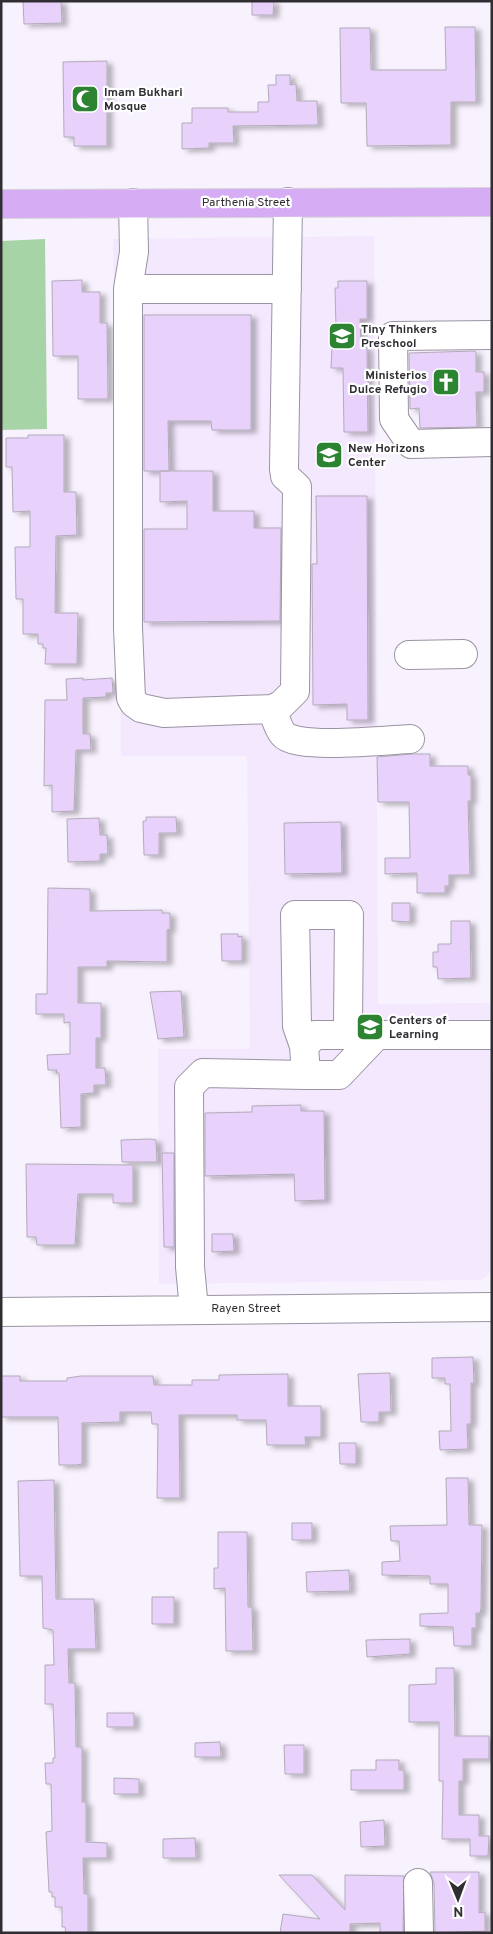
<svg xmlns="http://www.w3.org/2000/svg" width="493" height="1934" viewBox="0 0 493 1934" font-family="Overpass,sans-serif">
	<defs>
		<filter id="shadow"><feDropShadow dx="5.5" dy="3" stdDeviation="2.5" flood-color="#0004"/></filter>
	</defs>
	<rect width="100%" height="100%" fill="#f8f2fe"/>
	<!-- built -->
	<path fill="#f4e8fe" d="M374 236 378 1004 490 1003 492 1269 487 1276 480 1280 159 1284 158 1049H250L247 756H121L113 239Z"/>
	<!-- green -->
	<path fill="#a7d4a6" d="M45 239 47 429 1 430V241Z"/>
	<!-- building -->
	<path fill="#e8d2fb" stroke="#b2aab8" filter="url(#shadow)" d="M23 1H61L62 23 24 24Z
		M252 1H274L273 15H252Z
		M445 27H475L476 102H451V145L367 146 366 103H341L340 28H370L371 70H446Z
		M107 61V146H74V137H64L63 62Z
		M276 75H290V85L296 84 297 101H317L318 125 233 126 234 143H209V148L182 149V123H192V108H228V112H258V102H269L268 85H276Z
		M82 280V292H100V323H107L108 399H78V356H53L52 281Z
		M338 281H367V319H360L361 347H367L368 432H344L343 368H331L333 327H336L335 288H338Z
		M144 315H251V430H212L211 421H168L169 471H144Z
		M474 351 476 352V372H484V392H476L477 427 420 428 419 408 410 409 409 353Z
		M28 435H64V492H76L77 535 56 536 55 613H78L77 664H45L46 648H43V644H38V634H23V599H16L15 547H30V511L13 512 12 467H6V438H28Z
		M160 471H213V511H254V528H281L280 621 144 622V529H187V501L160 502Z
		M316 496H367L368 720H347V704L313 705 312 564H317Z
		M83 678V680L112 678 113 693H106V697L83 698V734H90L91 750H76L74 811 52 812V785L44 786 45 700H67L66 679Z
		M412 754H430V766H468V775H471V801H468L470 875H449V886H445V893H417V873L385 874V858H410L409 802H378L377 757Z
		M146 817H176L177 833H159V855H144L143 821H146Z
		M99 818 100 835H107L108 854H100V861L68 862 67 819Z
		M341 822 342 873 285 874 284 823Z
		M48 888 90 889V911L162 910V913H170V929L167 930V962L107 961V967H78V1003H101V1038H96V1068H105L106 1085H94V1093L81 1094V1127L61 1128 59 1073H56L57 1070H48L47 1055 70 1054V1022L64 1023V1014H36V994H47Z
		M392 903H410V922L392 921Z
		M451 921H470L471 978 438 979 437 967H433V952H438V944H451Z
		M221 934H238V937L242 936V961H222Z
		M181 991 184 1037 158 1039 150 992Z
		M301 1105V1111H324L325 1200 295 1201 294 1174 205 1176V1113L252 1112V1106Z
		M150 1139 156 1140 157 1162H122L121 1140Z
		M162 1153H174V1247H164Z
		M26 1164 133 1165V1203H113V1194H78L75 1245H37L36 1237H27Z
		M212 1234H233L234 1251 212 1252Z
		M473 1357 474 1383H471V1424H467L468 1449 440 1450 439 1431H451L450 1384H445V1378H432V1358Z
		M390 1373 391 1412H379V1422H361L358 1374Z
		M288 1374V1406H321V1437H305L306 1445H267L266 1420H237V1415H179L180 1498H157L158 1424H152L151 1412H120V1422L82 1423V1464L76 1465H59L58 1417H1V1376H20V1381H67V1378L81 1376H153L154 1385H192V1380H219V1375Z
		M339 1443H356V1464H340Z
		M446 1478H468L469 1525H482L481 1608 480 1613H476V1628H472V1646H454L453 1627 420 1626V1614L448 1613V1584H430V1576L382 1575V1562L400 1561 399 1541H391L390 1526 447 1525Z
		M54 1480 56 1599H94L96 1649H68L69 1683H75L76 1747H82V1802H86V1842L107 1843V1858H83L84 1894H88V1933H66L65 1927H62V1907H55V1897H52V1892H49L46 1832 52 1831 51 1784H46L45 1763H53V1758H55L53 1704H45V1665H54L53 1630 43 1628 42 1576H20L18 1481Z
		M292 1523H312V1540H292Z
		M218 1532H247L248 1607H252L253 1651H226L225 1588 214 1589V1568H218Z
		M349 1570 350 1591 307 1592 306 1572Z
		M152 1597H174V1624H152Z
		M410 1639V1654L367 1657 366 1640Z
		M436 1668H454L455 1736H489V1759H463V1781H459V1815H479V1836H489L488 1856H470V1839H442L443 1781H439V1722H409V1685L436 1684Z
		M107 1713H134V1727H107Z
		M220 1742 221 1757H195V1743Z
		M284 1745H304V1774H285Z
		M376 1760H399V1770H404V1790H351V1770H376Z
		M114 1778 139 1779V1794H114Z
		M384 1820 385 1846 361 1847 360 1822Z
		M195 1838 196 1858H163V1839Z
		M430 1872H479V1913L485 1912V1931L435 1933 434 1883Z
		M279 1875H312L345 1910V1875L404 1876 403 1933H380V1923L350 1924V1933H280L283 1914 320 1919Z"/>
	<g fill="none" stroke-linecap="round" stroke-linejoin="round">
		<!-- minor casing -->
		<g stroke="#9a93a1" stroke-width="30">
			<path id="minor" d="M133 203 134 252 128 289V628L131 698 134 703 141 708 164 713 272 709 281 705 295 691 297 487 285 476 284 469 288 202
				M128 289H287
				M492 335 393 336 394 419 411 444 492 442
				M409 655 463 654
				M272 709C275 717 278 728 283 734 295 750 388 740 410 739
				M304 1046 297 1026 295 915H349L348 1025 363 1035
				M306 1075H339L377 1035
				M194 1309 190 1267 189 1087 203 1073 306 1075 304 1046 315 1035H492
				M1 1312 492 1307
				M418 1883 419 1933"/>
		</g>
		<!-- major casing -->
		<g stroke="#d6d5d6" stroke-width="30">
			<path id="major" d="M1 204 492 202"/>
		</g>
		<!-- minor -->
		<use href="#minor" stroke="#fff" stroke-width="28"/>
		<!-- major -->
		<use href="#major" stroke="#d6adf4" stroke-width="28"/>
	</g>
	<!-- icons -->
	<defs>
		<g id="mosque-square" transform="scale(1.4375)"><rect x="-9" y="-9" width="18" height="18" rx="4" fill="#2c8331" stroke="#fff"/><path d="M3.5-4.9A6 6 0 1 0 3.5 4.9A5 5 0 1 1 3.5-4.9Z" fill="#fff"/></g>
		<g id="school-square" transform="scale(1.4375)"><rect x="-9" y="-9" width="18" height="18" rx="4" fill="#2c8331" stroke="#fff"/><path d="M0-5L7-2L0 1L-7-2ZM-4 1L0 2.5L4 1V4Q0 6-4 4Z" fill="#fff"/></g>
		<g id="church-square" transform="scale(1.4375)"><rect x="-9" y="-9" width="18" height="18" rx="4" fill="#2c8331" stroke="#fff"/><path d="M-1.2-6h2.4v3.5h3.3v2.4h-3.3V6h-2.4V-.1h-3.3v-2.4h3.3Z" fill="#fff"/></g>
	</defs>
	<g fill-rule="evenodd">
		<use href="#mosque-square" x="85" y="99"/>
		<use href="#school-square" x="342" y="336"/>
		<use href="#church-square" x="446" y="382"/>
		<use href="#school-square" x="329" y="455"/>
		<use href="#school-square" x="370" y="1027"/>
	</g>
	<g text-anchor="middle" stroke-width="4.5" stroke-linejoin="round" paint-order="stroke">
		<!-- poi labels -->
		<g font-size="12" font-weight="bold" fill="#312e33" stroke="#fff" text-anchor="start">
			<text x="104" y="96">Imam Bukhari<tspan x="104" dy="14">Mosque</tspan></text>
			<text x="361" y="333">Tiny Thinkers<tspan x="361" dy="14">Preschool</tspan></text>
			<text x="427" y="379" text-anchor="end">Ministerios<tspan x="427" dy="14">Dulce Refugio</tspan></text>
			<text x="348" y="452">New Horizons<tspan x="348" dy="14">Center</tspan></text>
			<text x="389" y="1024">Centers of<tspan x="389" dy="14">Learning</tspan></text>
		</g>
		<!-- street labels -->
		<g font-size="12" fill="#312e33" stroke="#fff">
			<text x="246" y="206">Parthenia Street</text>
			<text x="246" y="1312">Rayen Street</text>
		</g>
	</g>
	<!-- border -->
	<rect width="493" height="1934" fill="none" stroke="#312e33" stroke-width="5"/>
	<!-- north arrow -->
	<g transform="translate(458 1899) rotate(179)" stroke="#ffffff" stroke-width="4" paint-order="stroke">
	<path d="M0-4L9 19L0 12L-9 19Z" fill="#312e33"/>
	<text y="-8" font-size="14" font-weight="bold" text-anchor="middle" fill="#312e33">N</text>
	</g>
</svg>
